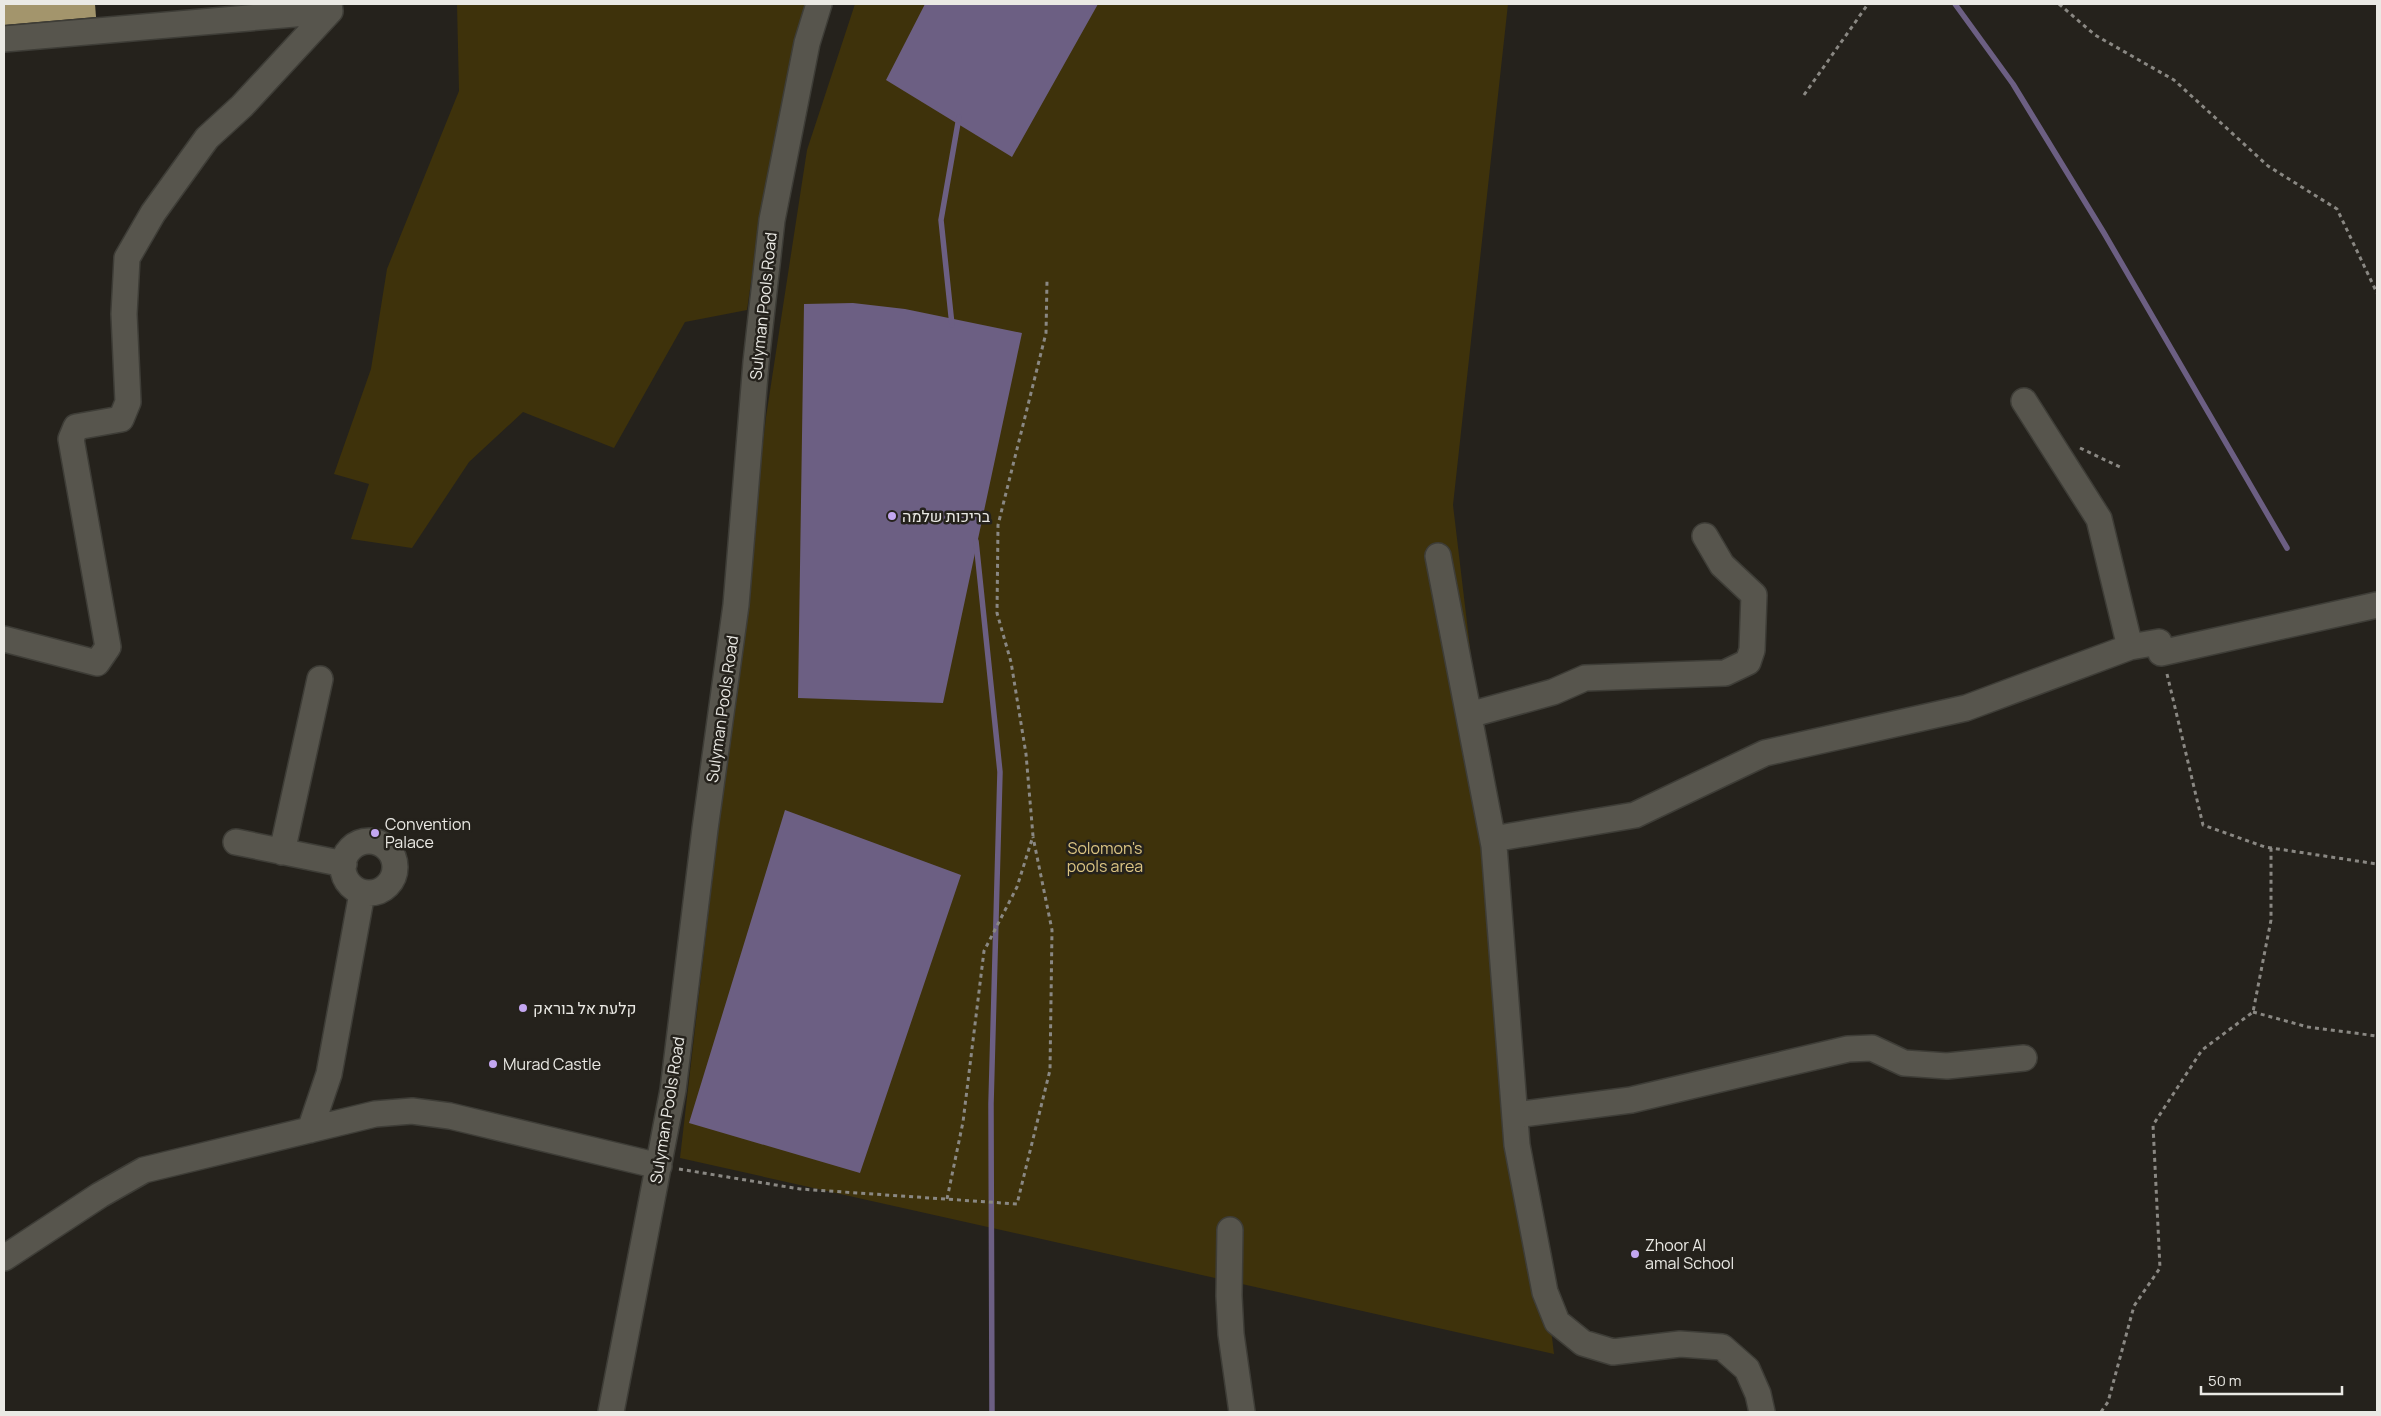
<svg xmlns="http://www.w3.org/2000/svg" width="2381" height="1416" viewBox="0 0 2381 1416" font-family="Manrope,Heebo,sans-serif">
	<rect width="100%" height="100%" fill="#25221c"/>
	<!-- green -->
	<path fill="#3e320b" d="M457 4H807L763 198 747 310 685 322 614 448 523 412 469 462 412 548 351 539 369 484 334 474 371 369 387 269 459 91Z
		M855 4H1508L1453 505 1554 1354 680 1158 766 417 807 150Z"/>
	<!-- water -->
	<path fill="#6c5f83" d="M925 4H1098L1012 157 886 80Z
		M853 303 905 309 1022 333 943 703 798 698 804 304Z
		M785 810 961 875 860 1173 689 1123Z"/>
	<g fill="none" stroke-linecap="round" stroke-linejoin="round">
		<!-- stream -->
		<path stroke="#6c5f83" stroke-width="5.5" d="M1955 4 2013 84 2104 233 2287 548
			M952 325 941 220 959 117
			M976 541 1000 772 991 1104 992 1412"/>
	</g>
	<!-- building -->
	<path fill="#a3956c" d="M4 4H95L96 17 4 25Z"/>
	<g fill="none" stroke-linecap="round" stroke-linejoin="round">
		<!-- minor casing -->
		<g stroke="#3e3d37" stroke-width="28">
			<path id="minor" d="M4 39 330 11
				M2024 401 2099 519 2130 647 2159 642 2161 653 2377 605
				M1438 556 1494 846 1517 1145 1545 1292 1557 1322 1583 1343 1613 1352 1680 1344 1722 1347 1747 1369 1758 1394 1762 1412
				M4 639 97 663 108 647 71 439 76 427 121 419 128 402 124 314 127 258 153 213 207 138 242 106 330 11 329 4
				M1469 715 1553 692 1585 678 1725 673 1748 662 1752 650 1754 595 1722 565 1705 536
				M1493 839 1635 815 1765 753 1966 708 2130 647
				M343 867a26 26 0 1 1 52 0a26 26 0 1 1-52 0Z
				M236 842 344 864
				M282 852 320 679
				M1515 1115 1631 1100 1848 1049 1872 1048 1904 1063 1947 1066 2024 1058
				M310 1130 329 1074 362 893
				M1230 1230 1229 1296 1231 1334 1242 1412
				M4 1258 100 1195 144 1170 375 1114 412 1111 450 1116 659 1166
				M611 1412 673 1090 705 829 736 605 756 362 772 220 807 43 819 4"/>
		</g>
		<!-- path -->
		<path stroke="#8a8883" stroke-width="3" stroke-dasharray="4 4" stroke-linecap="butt" d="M2059 4 2095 35 2174 80 2268 166 2337 209 2377 293
			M1804 95 1868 4
			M2080 448 2122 468
			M2167 674 2203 825 2265 847 2377 864
			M2253 1012 2308 1027 2377 1036
			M679 1169 800 1189 1017 1204 1050 1070 1052 930 1033 837
			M947 1199 963 1122 984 951 1017 887 1033 836 1026 754 1011 662 997 613 998 525 1046 333 1047 281
			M2101 1412 2108 1402 2134 1306 2160 1268 2153 1125 2202 1050 2253 1012 2271 920V848"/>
		<!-- minor -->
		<use href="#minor" stroke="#57554d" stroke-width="25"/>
	</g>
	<!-- markers -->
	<g fill="#c4a7f1" stroke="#25221c" stroke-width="2">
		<circle cx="892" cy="516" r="5"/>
		<circle cx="375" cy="833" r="5"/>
		<circle cx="523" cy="1008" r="5"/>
		<circle cx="493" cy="1064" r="5"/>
		<circle cx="1635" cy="1254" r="5"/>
	</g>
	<g text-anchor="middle" stroke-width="5" stroke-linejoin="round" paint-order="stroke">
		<!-- street labels -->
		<g font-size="16" fill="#eae9e4" stroke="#25221c">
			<text transform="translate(763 306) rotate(-84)" y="6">Sulyman Pools Road</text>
			<text transform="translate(722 709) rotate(-82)" y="6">Sulyman Pools Road</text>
			<text transform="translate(667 1110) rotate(-81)" y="6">Sulyman Pools Road</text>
		</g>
		<!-- poi labels -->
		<g font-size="16" fill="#eae9e4" stroke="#25221c" text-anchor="start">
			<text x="902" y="522">בריכות שלמה</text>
			<text x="385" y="830">Convention<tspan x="385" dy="18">Palace</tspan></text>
			<text x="533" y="1014">קלעת אל בוראק</text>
			<text x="503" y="1070">Murad Castle</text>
			<text x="1645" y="1251">Zhoor Al<tspan x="1645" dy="18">amal School</tspan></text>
		</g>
		<!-- park labels -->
		<g font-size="16" fill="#dcc583" stroke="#25221c">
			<text x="1105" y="854">Solomon's<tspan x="1105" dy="18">pools area</tspan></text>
		</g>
	</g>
	<!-- border -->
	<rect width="2381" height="1416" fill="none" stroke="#eae9e4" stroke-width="10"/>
	<!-- scale -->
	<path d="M2201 1386v8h141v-8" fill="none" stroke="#eae9e4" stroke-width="2.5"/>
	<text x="2208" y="1386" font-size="15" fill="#eae9e4" stroke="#25221c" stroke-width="4" paint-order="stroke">50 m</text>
</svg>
